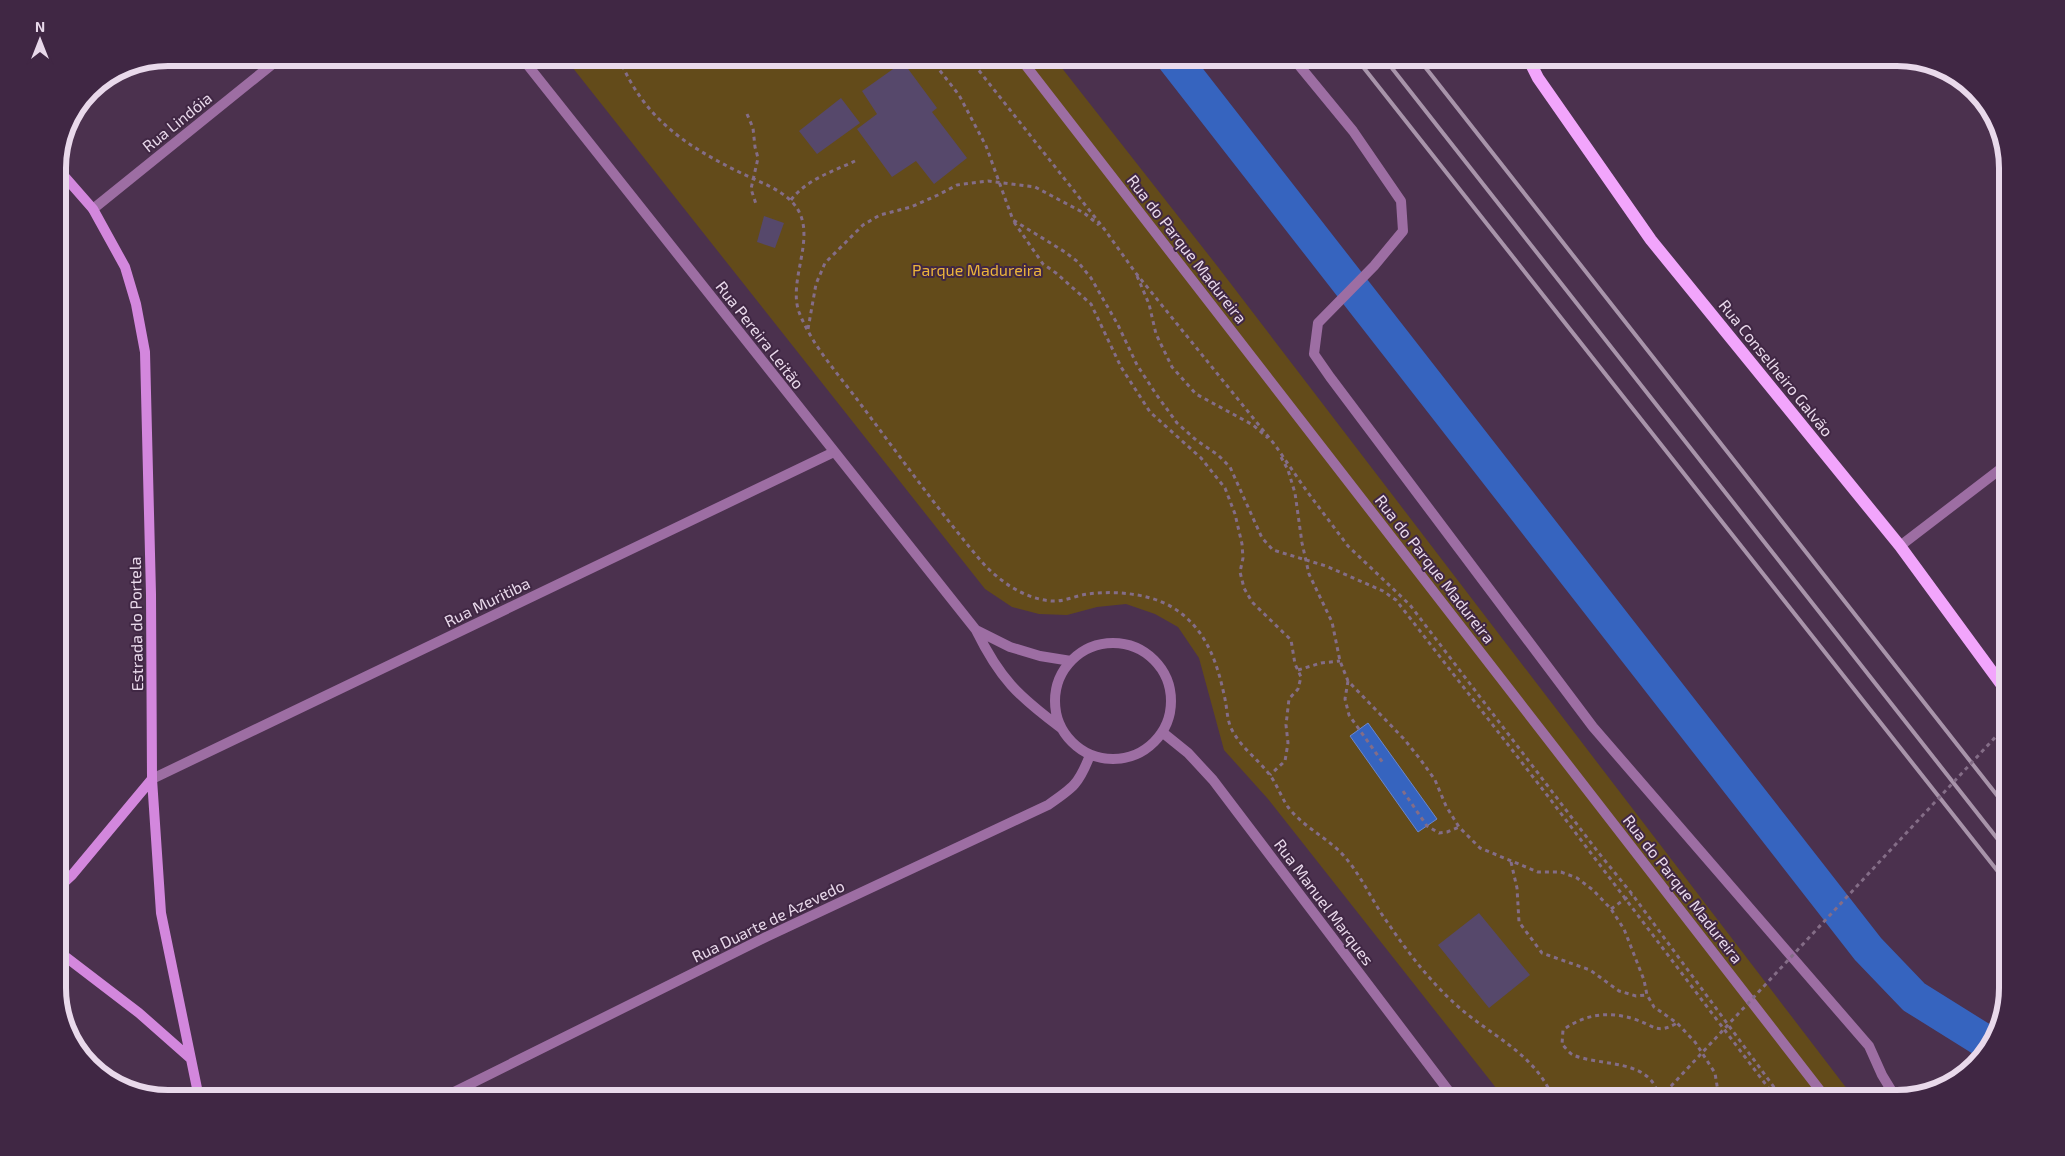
<svg xmlns="http://www.w3.org/2000/svg" width="2065" height="1156" viewBox="0 0 2065 1156" font-family="'Exo 2',sans-serif">
	<rect width="100%" height="100%" fill="#4b314e"/>
	<!-- green -->
	<path fill="#634b1a" d="M565 58H1054L1218 267 1854 1098H1504L1268 799 1224 750 1199 658 1178 627 1155 614 1126 604 1097 607 1067 615 1039 614 1012 607 985 589Z"/>
	<!-- water -->
	<path fill="#3664bf" stroke="#6c87cc" d="M1368 723 1437 819 1418 832 1350 736Z"/>
	<g fill="none" stroke-linecap="round" stroke-linejoin="round">
		<!-- canal -->
		<path stroke="#3664bf" stroke-width="34" d="M1173 58 1868 949 1914 997 1991 1045"/>
	</g>
	<!-- building -->
	<path fill="#56486b" d="M903 62 937 108 932 112 967 158 934 184 916 161 892 177 857 129 877 114 862 91Z
		M841 98 860 123 817 154 799 131Z
		M764 216 784 223 775 248 757 242Z
		M1479 913 1530 975 1489 1008 1438 945Z"/>
	<g fill="none" stroke-linecap="round" stroke-linejoin="round">
		<!-- path -->
		<path stroke="#846d87" stroke-width="3" stroke-dasharray="4 4" stroke-linecap="butt" d="M619 58C644 118 684 145 741 173 759 182 779 188 793 203 820 233 787 278 799 312 812 346 840 376 862 406 901 458 939 511 981 561 999 581 1024 599 1052 601 1064 602 1077 595 1088 594 1118 590 1158 594 1182 614 1209 636 1218 666 1225 699 1227 708 1227 719 1231 728 1240 747 1257 758 1269 774 1277 784 1281 797 1288 807 1304 828 1327 837 1344 856 1359 873 1369 894 1381 913 1402 944 1424 975 1452 1001 1486 1034 1534 1051 1553 1098
			M930 58 959 95 986 146 1013 220 1065 252 1078 262 1091 278 1118 325 1137 365 1156 394 1177 423 1196 440 1218 455 1230 467 1262 538 1273 550 1326 566 1383 591 1396 600 1547 795 1776 1098
			M969 58 1105 230 1135 272 1275 445 1306 490 1348 546 1410 605 1598 852 1632 894 1782 1098
			M747 114 753 128 755 147 758 158 751 189 756 204
			M791 200C807 179 832 172 855 161
			M1014 222 1043 264 1056 273 1091 304 1121 367 1150 412 1201 458 1225 488 1235 514 1242 544 1243 558 1240 572 1244 588 1252 602 1291 640 1295 664 1301 677 1298 689 1289 699 1286 725 1288 743 1285 761 1270 775
			M1137 276 1149 304 1156 334 1172 367 1196 394 1253 425 1268 438
			M808 329 816 284 825 263 863 225 880 215 911 207 938 195 957 185 988 181 1035 187 1084 213 1099 225
			M1281 457 1288 470 1295 493 1302 543 1309 574 1332 622 1340 661 1348 681 1404 739 1420 759 1435 780 1446 806 1459 827 1480 848 1538 872H1561L1577 878 1593 890 1611 909 1624 929 1644 980 1647 995 1654 1007 1677 1023 1695 1042 1715 1073 1719 1098
			M1298 670 1321 663 1340 661
			M1348 681 1345 699 1349 715 1383 763
			M1403 791 1427 826 1439 833 1447 832 1459 827
			M1511 862 1517 888 1519 922 1542 953 1590 970 1619 991 1636 996 1647 995
			M1611 909 1632 894
			M1659 1098C1652 1058 1602 1067 1573 1055 1569 1053 1565 1047 1562 1044L1563 1030C1585 1014 1608 1011 1634 1019 1654 1025 1656 1035 1677 1023"/>
		<!-- lane -->
		<path stroke="#9d6ea3" stroke-width="10" d="M1020 58 1826 1098"/>
		<!-- street -->
		<path stroke="#9d6ea3" stroke-width="10" d="M522 58 976 630C1000 679 1018 696 1061 728
			M1293 58 1353 131 1401 201 1403 231 1374 266 1318 323 1314 354 1330 377 1593 727 1869 1046 1882 1075 1896 1098
			M93 209 280 58
			M1900 546 2007 464
			M976 630 1010 647 1040 656 1071 661
			M1055 701a58 58 0 1 1 116 0a58 58 0 1 1-116 0Z
			M1162 732 1188 753 1213 780 1454 1098
			M152 779 834 452
			M442 1098 766 937 1048 805C1073 788 1079 784 1090 755"/>
		<!-- secondary -->
		<path stroke="#d387dd" stroke-width="10" d="M58 169 93 209 125 267 136 304 145 352 151 594 152 779 161 913 199 1098
			M58 888 72 875 152 779
			M58 951 139 1013 190 1058"/>
		<!-- primary -->
		<path stroke="#f2a5fc" stroke-width="12" d="M1528 58 1538 78 1651 240 1900 546 2007 692"/>
		<!-- rail -->
		<path stroke="#a894aa" stroke-width="4" d="M1356 58 2007 883
			M1384 58 2007 851
			M1418 58 2007 808"/>
		<!-- path-bridge -->
		<path stroke="#846d87" stroke-width="3" stroke-dasharray="4 4" stroke-linecap="butt" d="M1660 1098 2002 730 2007 737"/>
	</g>
	<g text-anchor="middle" stroke-width="4" stroke-linejoin="round" paint-order="stroke">
		<!-- street labels -->
		<g font-size="16" fill="#e9d9eb" stroke="#402744">
			<text transform="translate(177 122) rotate(-39)" y="6">Rua Lindóia</text>
			<text transform="translate(1187 249) rotate(52)" y="6">Rua do Parque Madureira</text>
			<text transform="translate(760 335) rotate(52)" y="6">Rua Pereira Leitão</text>
			<text transform="translate(1776 368) rotate(51)" y="6">Rua Conselheiro Galvão</text>
			<text transform="translate(1435 569) rotate(52)" y="6">Rua do Parque Madureira</text>
			<text transform="translate(487 602) rotate(-26)" y="6">Rua Muritiba</text>
			<text transform="translate(136 624) rotate(-91)" y="6">Estrada do Portela</text>
			<text transform="translate(1683 889) rotate(52)" y="6">Rua do Parque Madureira</text>
			<text transform="translate(1324 902) rotate(53)" y="6">Rua Manuel Marques</text>
			<text transform="translate(768 921) rotate(-26)" y="6">Rua Duarte de Azevedo</text>
		</g>
		<!-- park labels -->
		<g font-size="16" fill="#ecb43b" stroke="#402744">
			<text x="977" y="276">Parque Madureira</text>
		</g>
	</g>
	<!-- crop -->
	<path d="M0 0H2065V1156H0ZM168 66H1897A102 102 0 0 1 1999 168V988A102 102 0 0 1 1897 1090H168A102 102 0 0 1 66 988V168A102 102 0 0 1 168 66Z" fill="#402744" fill-rule="evenodd"/>
	<path fill="none" stroke="#e9d9eb" stroke-width="6" d="M168 66H1897A102 102 0 0 1 1999 168V988A102 102 0 0 1 1897 1090H168A102 102 0 0 1 66 988V168A102 102 0 0 1 168 66Z"/>
	<!-- north arrow -->
	<g transform="translate(40 40)" stroke="#402744" stroke-width="4" paint-order="stroke">
	<path d="M0-4L9 19L0 12L-9 19Z" fill="#e9d9eb"/>
	<text y="-8" font-size="14" font-weight="bold" text-anchor="middle" fill="#e9d9eb">N</text>
	</g>
</svg>
